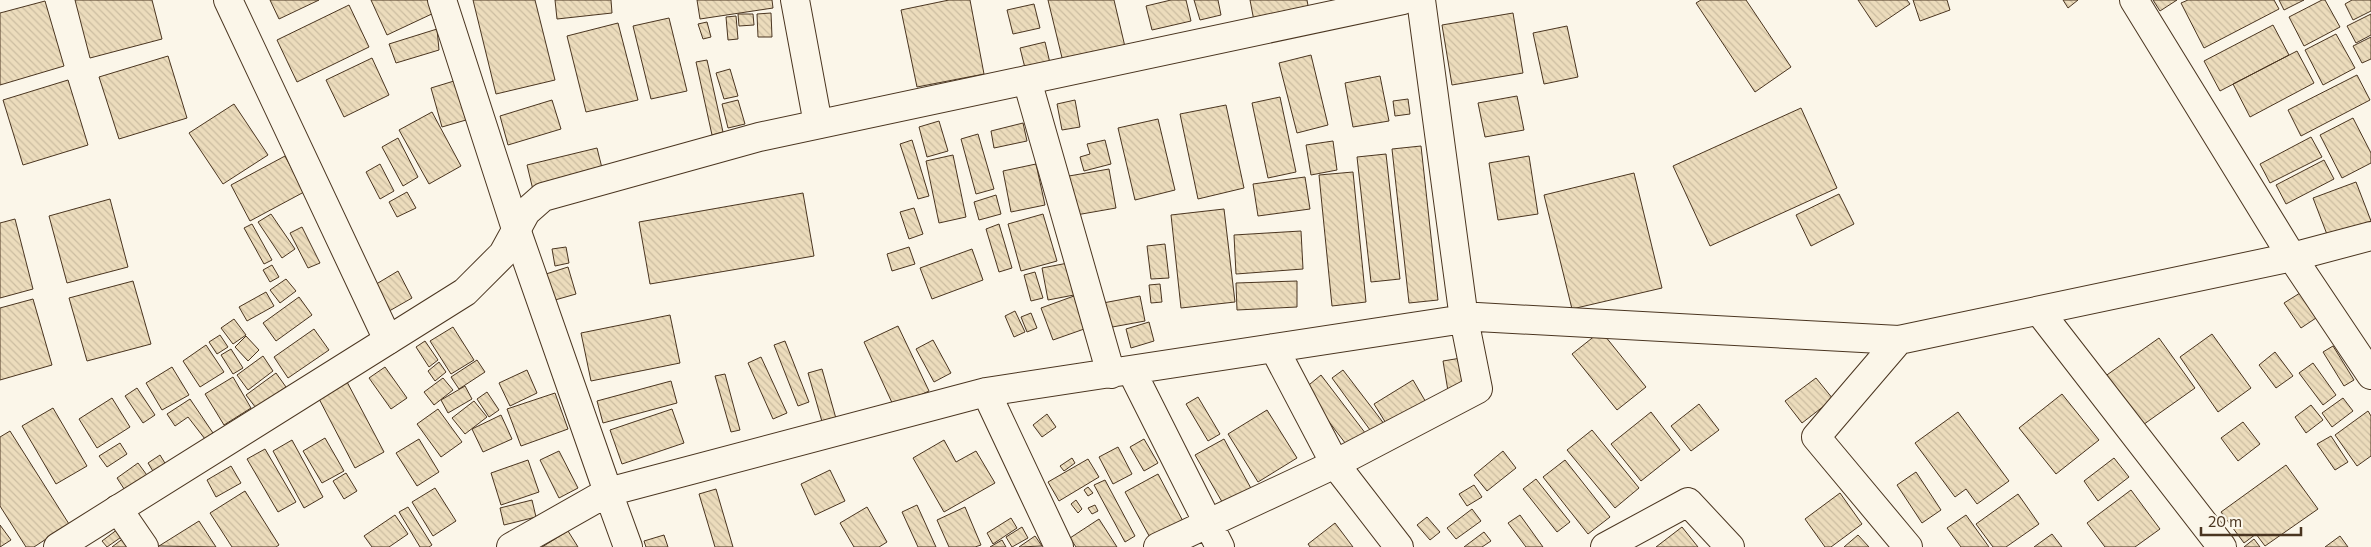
<svg xmlns="http://www.w3.org/2000/svg" width="2371" height="547" viewBox="0 0 2371 547" font-family="Commissioner,sans-serif">
	<defs>
		<pattern id="building-back-hatch" width="6" height="6" patternUnits="userSpaceOnUse" patternTransform="scale(1.25)"><rect width="6" height="6" fill="#ecdcbc"/><path d="M-1 5l2 2M0 0l6 6M5-1l2 2" fill="none" stroke="#ccbda1"/></pattern>
	</defs>
	<rect width="100%" height="100%" fill="#fbf6e9"/>
	<!-- building -->
	<path fill="url(#building-back-hatch)" stroke="#4a3520" d="M75 0H152L162 39 90 58Z
		M270 0H319L279 19Z
		M371 0H431L436 12 387 35Z
		M473 0H535L555 80 496 94Z
		M555 0H611L612 13 557 19Z
		M697 0H772L773 8 700 19Z
		M949 0H970L984 74 917 87 901 10Z
		M1048 0H1114L1126 51 1064 66Z
		M1171 0H1186L1191 21 1152 30 1146 6Z
		M1194 0H1218L1221 15 1200 20Z
		M1250 0H1307L1309 11 1254 21Z
		M1701 0H1746L1791 67 1755 92 1696 3Z
		M1858 0H1907L1910 4 1876 27Z
		M1913 0H1947L1950 10 1920 21Z
		M2063 0H2078L2068 8Z
		M2153 0H2177L2160 11Z
		M2188 0H2274L2279 9 2204 48 2181 3Z
		M2279 0H2304L2284 10Z
		M2322 0H2325L2340 27 2304 46 2289 17Z
		M2352 0H2371V11L2353 20 2345 4Z
		M45 1 64 66 0 85V13Z
		M1034 4 1040 28 1013 34 1007 10Z
		M349 5 369 47 297 82 277 40Z
		M771 13 772 37H758L757 14Z
		M1513 13 1523 73 1452 85 1442 25Z
		M738 14H753L754 25 739 26Z
		M2371 14V35L2356 43 2347 26Z
		M736 16 738 39 728 40 726 17Z
		M669 18 687 91 651 99 633 26Z
		M707 22 711 37 703 39 698 24Z
		M618 23 638 100 586 112 567 36Z
		M2273 25 2289 55 2220 91 2204 61Z
		M1567 26 1578 77 1544 84 1533 33Z
		M437 29 439 50 396 63 389 44Z
		M2336 34 2355 68 2323 85 2305 50Z
		M2371 37V59L2362 63 2353 46Z
		M1045 42 1050 63 1025 68 1020 48Z
		M2297 51 2314 83 2250 117 2233 84Z
		M1311 55 1328 125 1297 133 1279 63Z
		M168 56 187 118 119 139 99 77Z
		M372 58 389 95 344 117 326 80Z
		M707 60 723 132 712 135 696 62Z
		M730 69 738 96 724 99 716 73Z
		M2357 75 2370 100 2301 136 2288 110Z
		M1380 76 1389 121 1353 127 1345 83Z
		M68 80 88 145 23 165 3 100Z
		M454 81 466 120 442 127 431 88Z
		M1517 96 1524 130 1485 137 1478 103Z
		M1280 97 1296 172 1268 178 1252 103Z
		M1408 99 1410 114 1395 116 1393 101Z
		M552 100 561 129 508 145 500 116Z
		M738 100 745 124 728 128 722 104Z
		M1075 100 1080 127 1062 130 1057 104Z
		M234 104 268 155 223 184 189 133Z
		M1226 105 1244 188 1198 199 1180 114Z
		M1801 108 1837 188 1710 246 1673 166Z
		M432 112 461 166 429 184 399 130Z
		M2353 118 2371 153V163L2342 178 2320 135Z
		M1158 119 1175 190 1135 200 1118 128Z
		M939 121 948 151 927 157 919 127Z
		M1023 123 1027 141 994 148 991 131Z
		M978 134 994 189 976 194 961 139Z
		M2311 137 2322 157 2270 183 2260 164Z
		M398 138 418 177 403 186 382 147Z
		M912 140 929 196 918 199 900 144Z
		M1105 140 1111 164 1084 171 1080 157 1090 154 1087 144Z
		M1333 141 1337 170 1311 175 1306 145Z
		M1421 146 1438 300 1409 303 1392 149Z
		M597 148 603 172 533 190 527 165Z
		M1386 154 1400 279 1371 282 1357 157Z
		M953 155 966 217 939 223 926 161Z
		M285 156 304 192 250 221 231 185Z
		M1529 156 1538 214 1498 220 1489 163Z
		M2324 160 2334 179 2286 204 2276 185Z
		M380 164 394 191 380 199 366 172Z
		M1036 164 1045 205 1011 212 1003 171Z
		M1109 169 1116 208 1076 215 1069 176Z
		M1353 172 1366 302 1332 306 1319 175Z
		M1634 173 1662 288 1572 309 1544 195Z
		M1305 177 1310 209 1258 216 1253 184Z
		M2356 182 2371 221 2328 237 2313 198Z
		M407 192 416 208 397 217 389 202Z
		M803 193 814 256 650 284 639 222Z
		M1839 194 1854 224 1811 246 1796 215Z
		M996 195 1001 214 979 220 974 202Z
		M110 199 128 267 67 283 49 216Z
		M914 208 923 234 909 239 900 212Z
		M1224 209 1235 302 1181 308 1171 215Z
		M271 214 295 249 282 258 258 222Z
		M1043 214 1057 261 1021 271 1008 224Z
		M15 219 33 289 0 298V223Z
		M252 224 272 260 264 264 244 228Z
		M999 224 1012 268 999 272 986 229Z
		M302 227 320 263 308 268 290 233Z
		M1301 231 1303 269 1236 274 1234 235Z
		M1165 244 1169 278 1151 279 1147 246Z
		M566 247 569 263 555 266 552 249Z
		M909 247 915 264 892 271 887 254Z
		M972 249 983 280 932 299 920 268Z
		M1068 263 1074 295 1048 300 1042 268Z
		M272 265 279 277 270 282 263 270Z
		M568 267 576 294 555 300 546 274Z
		M398 271 412 298 384 314 368 289Z
		M1035 272 1043 298 1031 301 1024 275Z
		M286 279 296 291 280 303 270 290Z
		M133 281 151 344 87 361 69 298Z
		M1297 281V307L1237 310 1236 283Z
		M1160 284 1162 302 1151 303 1149 285Z
		M266 292 274 306 247 321 239 307Z
		M2300 293 2316 318 2301 328 2284 303Z
		M1074 296 1087 328 1053 340 1041 308Z
		M1140 296 1145 321 1107 328 1103 303Z
		M299 297 312 315 276 341 263 323Z
		M33 299 52 365 0 380V308Z
		M1015 311 1025 332 1014 337 1005 316Z
		M1031 313 1037 328 1027 332 1021 317Z
		M670 315 680 363 591 381 581 333Z
		M234 319 246 335 233 344 221 328Z
		M1149 322 1154 341 1131 348 1126 329Z
		M898 326 929 391 894 407 864 342Z
		M453 327 474 360 451 374 430 341Z
		M314 329 329 350 288 378 274 357Z
		M1601 331 1646 387 1617 410 1572 354Z
		M2212 334 2251 388 2218 412 2180 357Z
		M220 335 228 347 217 354 209 342Z
		M246 336 259 350 248 361 235 347Z
		M2159 338 2195 388 2140 427 2104 377Z
		M933 340 951 373 934 382 916 349Z
		M425 341 438 360 429 367 416 347Z
		M785 341 809 402 798 406 774 345Z
		M206 345 224 372 200 387 183 361Z
		M2333 346 2354 380 2344 386 2323 352Z
		M231 349 243 368 233 374 221 355Z
		M2275 352 2293 376 2276 388 2259 365Z
		M263 356 273 371 248 390 237 375Z
		M761 357 787 413 773 419 748 363Z
		M1461 358 1467 387 1448 391 1443 361Z
		M477 360 485 372 459 389 451 377Z
		M439 362 446 372 435 381 428 371Z
		M2313 363 2336 395 2323 405 2299 373Z
		M172 367 189 395 162 410 146 383Z
		M385 367 407 398 391 409 369 378Z
		M822 369 837 422 823 425 808 373Z
		M527 370 537 393 510 406 499 383Z
		M1343 370 1385 425 1373 434 1332 378Z
		M276 373 286 387 256 408 246 395Z
		M725 374 740 430 731 432 715 376Z
		M1321 375 1369 438 1352 452 1304 389Z
		M233 377 251 408 224 425 205 394Z
		M443 378 453 390 434 405 424 392Z
		M1816 378 1833 399 1802 423 1785 401Z
		M346 380 384 452 355 468 317 395Z
		M1413 380 1427 404 1389 428 1374 404Z
		M671 381 677 403 603 423 597 401Z
		M465 386 472 399 448 413 441 400Z
		M137 388 155 415 143 423 125 396Z
		M487 392 499 410 489 417 477 399Z
		M555 393 568 429 521 446 507 409Z
		M2062 394 2099 440 2056 474 2019 428Z
		M1198 397 1220 434 1208 441 1186 404Z
		M112 398 130 427 97 448 79 419Z
		M2343 398 2353 411 2332 427 2322 413Z
		M190 399 213 433 205 439 188 417 175 426 167 414Z
		M474 401 487 417 465 434 452 418Z
		M1699 404 1719 430 1691 451 1671 426Z
		M2311 405 2323 420 2306 433 2295 417Z
		M53 408 87 466 56 484 22 426Z
		M438 409 462 442 441 457 417 424Z
		M672 409 684 443 622 464 610 430Z
		M1267 410 1297 458 1258 482 1228 434Z
		M2368 411 2371 416V456L2357 466 2335 435Z
		M1651 412 1680 450 1641 481 1611 444Z
		M1958 412 2009 481 1977 504 1966 489 1955 497 1915 443Z
		M1047 414 1056 427 1042 437 1033 425Z
		M501 415 512 439 483 452 472 429Z
		M2243 422 2260 444 2238 461 2221 438Z
		M1592 430 1639 488 1615 508 1567 450Z
		M10 431 69 524 34 547H26L0 506V437Z
		M2331 436 2348 462 2335 470 2317 444Z
		M325 438 344 471 322 483 303 451Z
		M419 439 439 472 417 486 396 453Z
		M1144 439 1158 463 1144 471 1130 447Z
		M1224 439 1253 492 1225 507 1195 455Z
		M292 440 323 497 304 508 273 451Z
		M944 440 956 462 976 451 995 483 944 512 913 458Z
		M120 443 127 454 107 467 99 456Z
		M1118 447 1132 474 1113 484 1099 457Z
		M265 449 296 502 278 512 247 459Z
		M559 451 578 488 559 498 540 460Z
		M1503 451 1516 468 1487 491 1474 475Z
		M160 455 171 473 159 481 148 463Z
		M1072 458 1075 463 1064 471 1060 466Z
		M2114 458 2129 477 2098 501 2084 481Z
		M1088 459 1099 477 1059 501 1048 482Z
		M528 460 539 492 501 505 491 473Z
		M1565 460 1610 517 1588 534 1543 477Z
		M138 463 152 482 130 498 117 478Z
		M2286 465 2318 509 2265 546 2256 534 2244 543 2221 512Z
		M231 466 241 483 216 497 207 480Z
		M830 470 845 501 815 515 801 484Z
		M1916 472 1941 510 1922 523 1897 485Z
		M346 473 357 491 344 499 333 481Z
		M1158 474 1185 525 1153 543 1125 492Z
		M1536 479 1570 522 1557 532 1523 489Z
		M1105 480 1135 536 1125 542 1094 485Z
		M1474 485 1482 497 1467 506 1459 494Z
		M1088 487 1093 493 1088 496 1084 490Z
		M435 488 456 521 433 536 412 502Z
		M716 489 733 547H715L699 494Z
		M2131 490 2160 529 2135 547H2105L2087 523Z
		M245 491 279 545 276 547H232L210 513Z
		M1840 493 1862 524 1831 547H1825L1805 519Z
		M2018 494 2039 524 2006 547H1993L1976 524Z
		M532 500 536 517 504 525 500 508Z
		M1076 500 1082 509 1078 513 1071 504Z
		M917 505 936 547H918L902 512Z
		M1095 505 1098 511 1092 514 1088 508Z
		M408 507 432 545 429 547H420L399 512Z
		M867 507 887 542 879 547H854L840 523Z
		M965 507 981 545 975 547H949L937 520Z
		M1472 509 1481 521 1456 539 1447 528Z
		M395 515 408 534 389 547H372L364 536Z
		M1520 515 1543 547H1526L1508 523Z
		M1966 515 1989 547H1961L1947 528Z
		M1427 517 1440 532 1430 540 1417 525Z
		M1011 518 1017 528 993 544 987 533Z
		M1099 519 1117 547H1076L1070 538Z
		M199 521 216 547 159 546Z
		M1335 523 1353 547H1310L1308 544Z
		M0 525 11 540 0 547Z
		M122 526 127 533 107 547 102 541Z
		M1022 527 1028 538 1012 547 1006 537Z
		M1682 527 1698 547H1656Z
		M568 531 578 547H542Z
		M1484 532 1491 541 1482 547H1464Z
		M2052 534 2062 547H2034Z
		M664 535 668 547H646L644 541Z
		M1858 535 1869 547H1844Z
		M1035 536 1042 546 1019 547Z
		M2340 536 2348 547H2325Z
		M125 537 133 547H112Z
		M2254 539 2260 547H2244Z
		M1002 540 1006 547H990Z"/>
	<g fill="none" stroke-linecap="round" stroke-linejoin="round">
		<!-- street casing -->
		<g stroke="#4a3520" stroke-width="30">
			<path id="street" d="M228 0 388 340
				M442 0 516 229 608 492 986 392 1464 319 1477 317 1899 340 2292 257 2371 236
				M795 0 818 124
				M2134 0 2292 257 2371 375
				M1027 80 1111 374
				M2039 311 2222 547
				M1899 340 1816 437 1908 547
				M1274 348 1335 464 1399 547
				M1131 370 1220 547
				M986 392 1059 547
				M118 509 144 547
				M511 547 608 492 628 547
				M1158 547 1335 464 1478 389 1464 319 1421 0
				M1605 547 1688 502 1730 547"/>
		</g>
		<!-- secondary casing -->
		<g stroke="#4a3520" stroke-width="30">
			<path id="secondary" d="M58 547 465 292 503 254 526 212 543 197 759 137 1403 0"/>
		</g>
		<!-- street -->
		<use href="#street" stroke="#fbf6e9" stroke-width="28"/>
		<!-- secondary -->
		<use href="#secondary" stroke="#fbf6e9" stroke-width="28"/>
	</g>
	<!-- scale -->
	<path d="M2201 527v8h100v-8" fill="none" stroke="#4a3520" stroke-width="2.5"/>
	<text x="2208" y="527" font-size="15" fill="#4a3520" stroke="#fbf6e9" stroke-width="4" paint-order="stroke">20 m</text>
</svg>
